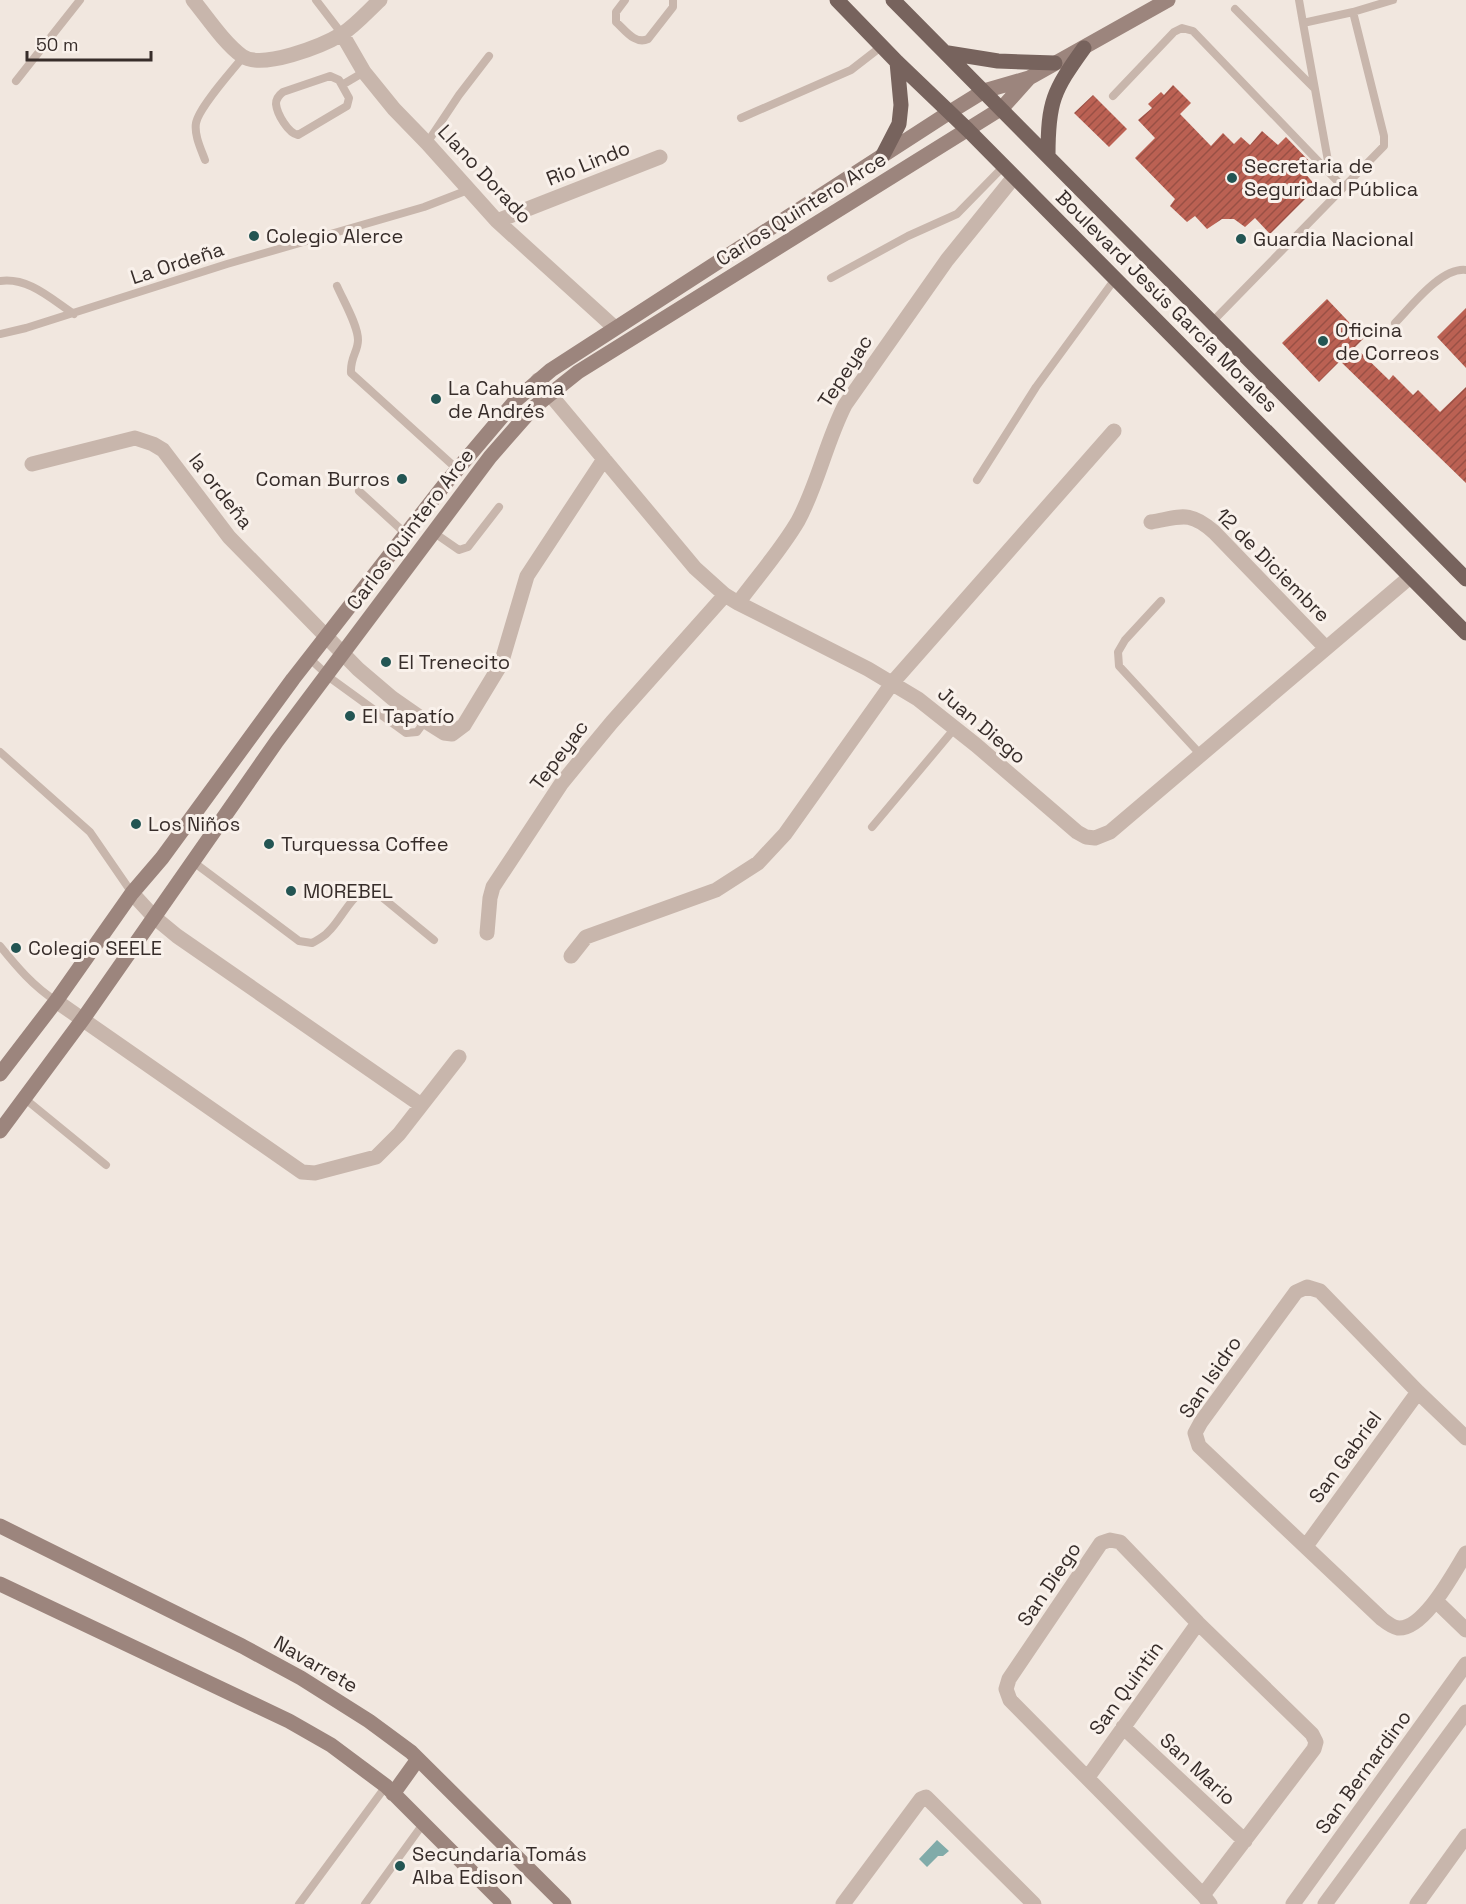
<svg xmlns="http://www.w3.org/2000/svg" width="1466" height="1904" viewBox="0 0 1466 1904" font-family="'Space Grotesk',sans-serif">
	<defs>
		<pattern id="building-hatch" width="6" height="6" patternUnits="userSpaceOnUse" patternTransform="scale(1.5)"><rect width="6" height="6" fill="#bb6153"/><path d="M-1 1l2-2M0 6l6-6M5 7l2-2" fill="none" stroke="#995045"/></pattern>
	</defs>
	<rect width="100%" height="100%" fill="#f1e7df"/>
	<!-- water -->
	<path fill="#81aba9" d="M937 1840 949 1851 943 1856H938L927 1867 919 1859Z"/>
	<!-- building -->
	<path fill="url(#building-hatch)" d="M1173 85 1191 103 1180 114 1211 146 1223 133 1234 144 1241 137 1250 145 1262 131 1278 145 1286 137 1310 162 1302 170 1317 187 1270 234 1255 218 1245 227 1234 219H1222L1207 229 1195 216 1187 222 1170 206 1175 199 1135 158 1155 138 1138 120 1152 108 1148 104 1161 92 1164 95Z
		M1093 95 1127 129 1109 147 1074 113Z
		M1327 299 1364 338 1355 347 1389 380 1393 375 1413 395 1418 390 1440 412 1466 387V483L1340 361 1319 382 1282 343Z
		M1466 308V368L1437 337Z"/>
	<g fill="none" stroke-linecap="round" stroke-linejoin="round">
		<!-- service -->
		<path stroke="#c8b6ac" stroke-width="8" d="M316 0 342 34
			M625 0 616 12V22C625 30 635 45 648 39L673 7V0
			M1299 0 1303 23
			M1235 9 1314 88
			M1353 12 1393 0
			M330 76 339 80 349 98 347 106 298 135C288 133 277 114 276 104 276 99 279 95 283 92Z
			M16 81 80 0
			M342 85 364 72
			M1113 96 1174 32 1182 28 1193 31 1343 187
			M741 118 851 70 882 46
			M427 143 459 95 489 56
			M205 160C201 149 194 135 196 123 199 107 232 71 243 57
			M831 278 908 236 957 214 1004 166
			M0 281C29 277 51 299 74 314
			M337 286C343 300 358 325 358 340 358 352 350 357 351 373L457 469
			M1212 322 1384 146V136L1353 12 1303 23 1330 172
			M1395 323C1411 307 1441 267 1466 270
			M0 334 26 328 227 264 424 207 468 190
			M977 480 1036 387 1115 279
			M359 491 406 534
			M433 532 459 550 468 547 499 507
			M1161 601 1125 640 1118 652 1119 666 1201 755
			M309 658 333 680 406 733 417 732 425 721
			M0 752 90 832 132 893
			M872 827 955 728
			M192 861 299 941 312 943C317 940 324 937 328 932 342 920 352 890 372 889L434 940
			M0 946C17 967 33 986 56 1001
			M24 1098 106 1165
			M299 1904 386 1786
			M365 1904 423 1824"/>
		<!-- minor -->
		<path stroke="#c8b6ac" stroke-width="15" d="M193 0C207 17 224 43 242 56 262 70 322 46 342 34 356 25 368 11 380 0
			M342 34 364 72 394 109 427 143 497 221 615 328
			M497 221 660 157
			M538 380 695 568 725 595 738 603 868 669 918 699 976 745 1077 832 1086 837 1095 838 1110 832 1410 577
			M32 464 135 438 153 444 163 450 229 537 358 669 392 698 425 721 444 733 452 734 464 725 501 664 527 576 604 459
			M1151 522C1181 517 1189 510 1214 532L1326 648
			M738 603C758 576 781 550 798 521 818 484 826 442 845 405L947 260 1014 177
			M132 893 154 917 177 936 421 1105
			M487 933 490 898 493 887 561 784 583 757 612 722 725 595
			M571 956 586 937 716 890 758 863 785 834 893 682 1114 431
			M56 1001 302 1172 315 1173 376 1157 399 1134 459 1057
			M1466 1438 1418 1392 1320 1291 1307 1287 1296 1292 1201 1422 1195 1433 1199 1446 1382 1619C1387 1623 1392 1627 1398 1628 1424 1630 1454 1572 1466 1553
			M1306 1546 1418 1392
			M1436 1601 1466 1630
			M1123 1727 1245 1841
			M1088 1777 1198 1623
			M1203 1895 1314 1749 1316 1742 1312 1734 1198 1623 1120 1542 1110 1540 1101 1543 1009 1679 1006 1689 1010 1700 1203 1895 1210 1904
			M843 1904 921 1799 926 1797 1034 1904
			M1293 1904 1466 1664
			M1325 1904 1466 1712
			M1417 1904 1466 1836"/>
		<!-- secondary -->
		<path stroke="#9c857d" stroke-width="15" d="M0 1074 56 1001 132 893 162 858 293 679 445 484 516 400 551 370 950 112 984 91 1029 78 1168 0
			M0 1131 83 1019 277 741 490 457 533 408 578 372 1002 108 1029 78
			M0 1526 242 1646 301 1678 369 1721 411 1752 564 1904
			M0 1584 289 1721 331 1745 386 1786 504 1904
			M393 1794 418 1759"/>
		<!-- primary -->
		<path stroke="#77635d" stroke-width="15" d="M837 0 897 62 968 130 1466 633
			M893 0 1466 579
			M948 53 998 61 1055 63
			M883 155 899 124 901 105 897 62
			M1048 155C1048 102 1053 91 1084 48"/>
	</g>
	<!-- markers -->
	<g fill="#235553" stroke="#f9f1eb" stroke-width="2">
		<circle cx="1232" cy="178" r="6"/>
		<circle cx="254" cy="236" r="6"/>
		<circle cx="1241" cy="239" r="6"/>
		<circle cx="1323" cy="341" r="6"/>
		<circle cx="436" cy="399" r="6"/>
		<circle cx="402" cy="479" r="6"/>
		<circle cx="386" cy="662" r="6"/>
		<circle cx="350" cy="716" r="6"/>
		<circle cx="136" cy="824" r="6"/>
		<circle cx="269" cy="844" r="6"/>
		<circle cx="291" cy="891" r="6"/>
		<circle cx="16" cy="948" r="6"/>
		<circle cx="400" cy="1866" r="6"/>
	</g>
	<g text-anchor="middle" stroke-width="6" stroke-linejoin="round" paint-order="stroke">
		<!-- street labels -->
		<g font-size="20" fill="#372d2a" stroke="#f9f1eb">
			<text transform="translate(588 163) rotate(-22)" y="7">Rio Lindo</text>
			<text transform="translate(485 174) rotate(47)" y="7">Llano Dorado</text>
			<text transform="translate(801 209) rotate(-32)" y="7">Carlos Quintero Arce</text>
			<text transform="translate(177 263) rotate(-18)" y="7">La Ordeña</text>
			<text transform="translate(1167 301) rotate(45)" y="7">Boulevard Jesús García Morales</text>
			<text transform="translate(845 371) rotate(-57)" y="7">Tepeyac</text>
			<text transform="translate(221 491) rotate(52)" y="7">la ordeña</text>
			<text transform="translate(410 529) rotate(-53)" y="7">Carlos Quintero Arce</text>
			<text transform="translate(1273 565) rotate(45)" y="7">12 de Diciembre</text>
			<text transform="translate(982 725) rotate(40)" y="7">Juan Diego</text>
			<text transform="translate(559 755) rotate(-53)" y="7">Tepeyac</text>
			<text transform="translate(1210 1377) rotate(-56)" y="7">San Isidro</text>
			<text transform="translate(1345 1457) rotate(-54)" y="7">San Gabriel</text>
			<text transform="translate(1049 1584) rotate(-56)" y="7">San Diego</text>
			<text transform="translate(316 1664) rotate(30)" y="7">Navarrete</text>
			<text transform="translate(1126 1688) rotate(-54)" y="7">San Quintin</text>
			<text transform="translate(1198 1769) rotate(43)" y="7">San Mario</text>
			<text transform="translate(1363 1772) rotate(-54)" y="7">San Bernardino</text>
		</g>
		<!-- poi labels -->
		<g font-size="20" fill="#372d2a" stroke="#f9f1eb" text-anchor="start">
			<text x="1244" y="173">Secretaria de<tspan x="1244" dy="23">Seguridad Pública</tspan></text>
			<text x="266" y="243">Colegio Alerce</text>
			<text x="1253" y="246">Guardia Nacional</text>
			<text x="1335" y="337">Oficina<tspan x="1335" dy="23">de Correos</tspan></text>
			<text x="448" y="395">La Cahuama<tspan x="448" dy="23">de Andrés</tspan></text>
			<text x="390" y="486" text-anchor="end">Coman Burros</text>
			<text x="398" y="669">El Trenecito</text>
			<text x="362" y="723">El Tapatío</text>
			<text x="148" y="831">Los Niños</text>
			<text x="281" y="851">Turquessa Coffee</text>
			<text x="303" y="898">MOREBEL</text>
			<text x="28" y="955">Colegio SEELE</text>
			<text x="412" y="1861">Secundaria Tomás<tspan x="412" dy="23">Alba Edison</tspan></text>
		</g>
	</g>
	<!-- scale -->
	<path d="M27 51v9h124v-9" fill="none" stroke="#372d2a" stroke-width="3"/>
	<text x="36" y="51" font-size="18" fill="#372d2a" stroke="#f9f1eb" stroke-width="4.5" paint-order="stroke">50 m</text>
</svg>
